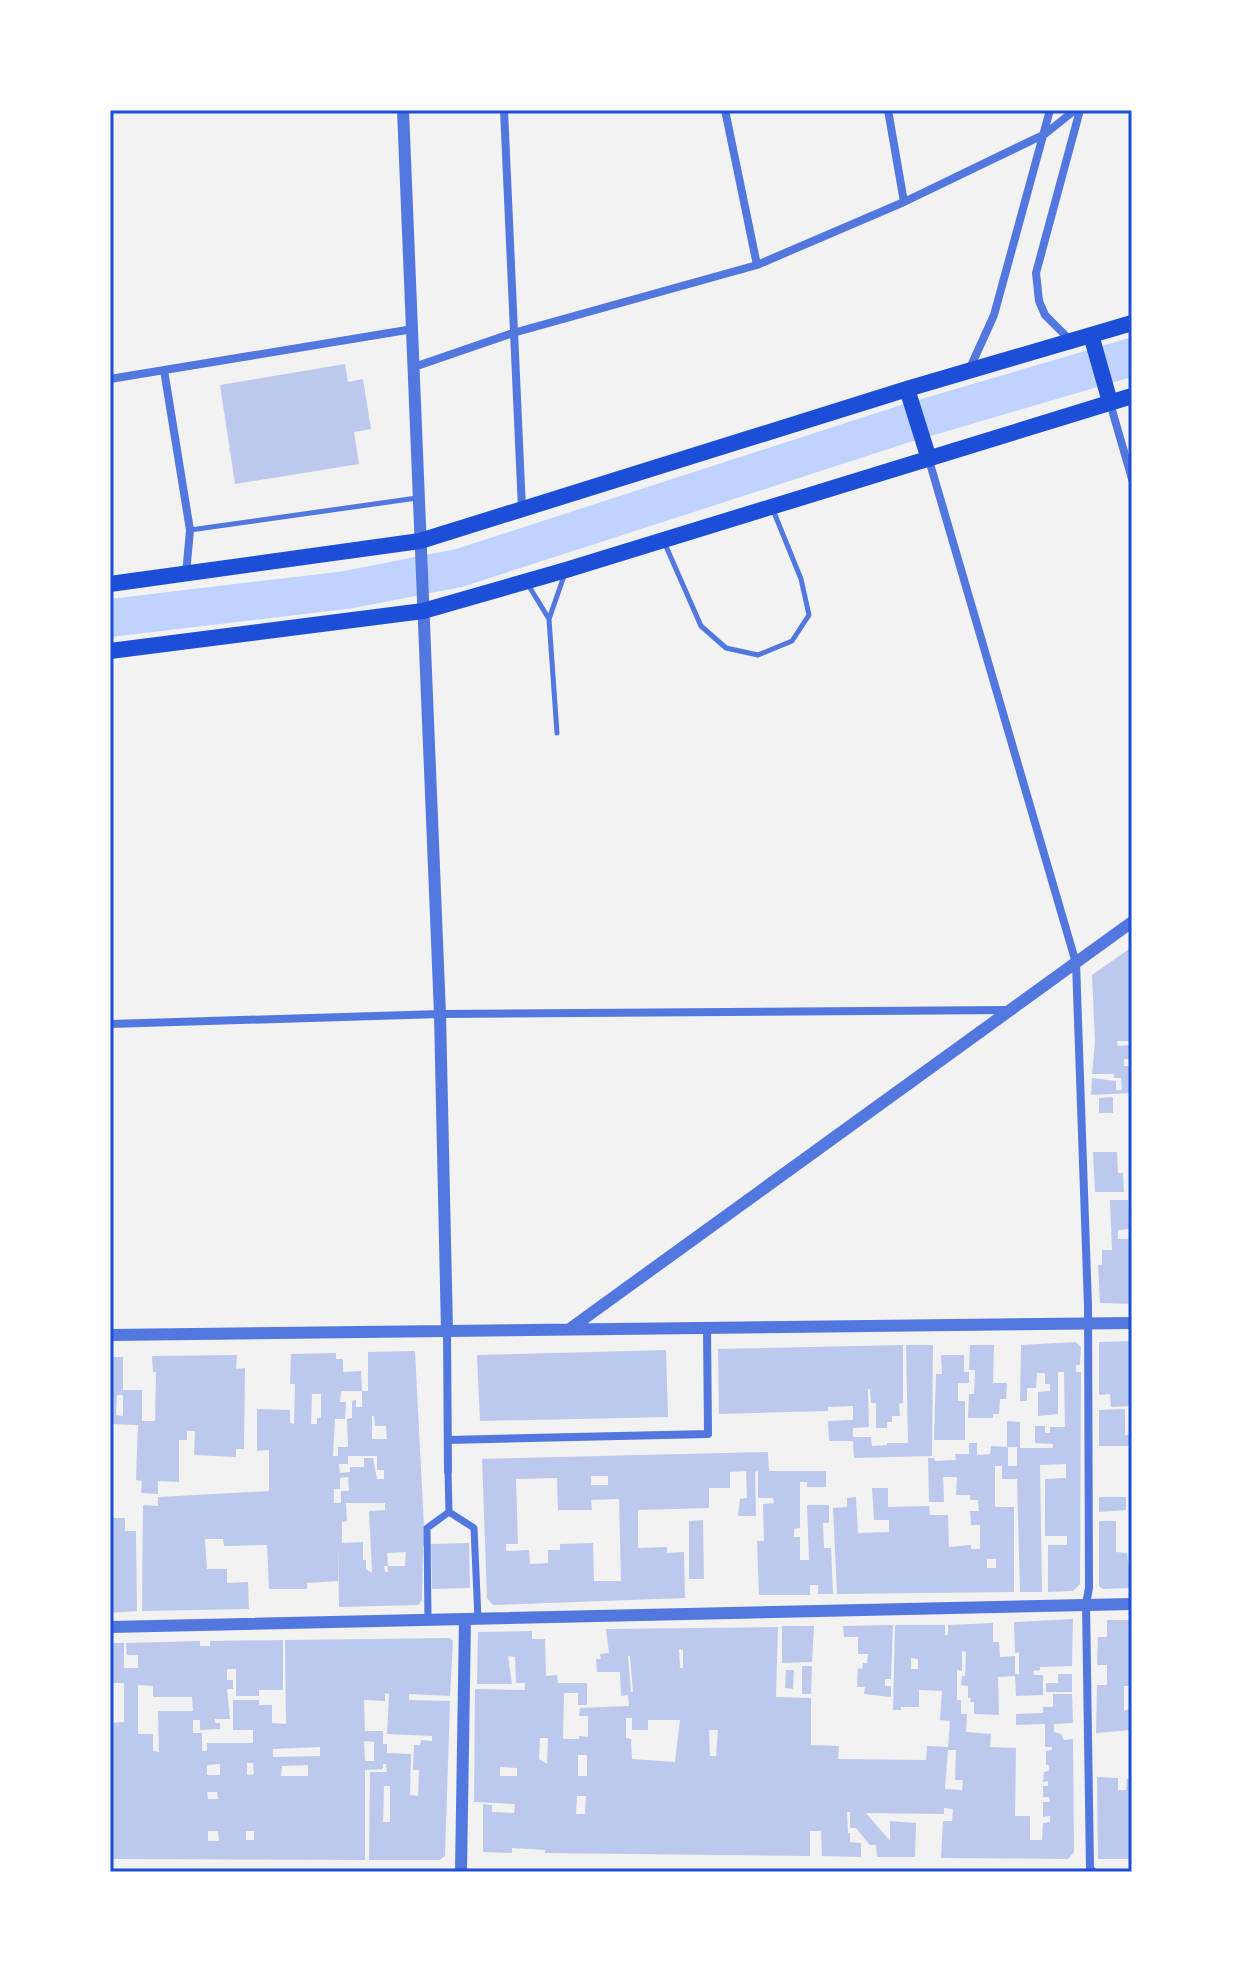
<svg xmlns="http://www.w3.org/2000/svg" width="1242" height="1982" viewBox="0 0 1242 1982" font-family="Helvetica,sans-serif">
	<rect width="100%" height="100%" fill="#f2f2f2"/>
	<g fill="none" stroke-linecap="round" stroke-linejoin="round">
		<!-- river -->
		<path stroke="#bfd3fe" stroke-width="38" d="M110 618 346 590 459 568 904 424 1132 357"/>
	</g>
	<!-- building -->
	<path fill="#bdc9ec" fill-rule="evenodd" d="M345 364 348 382 363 379 371 429 354 432 359 464 235 484 220 385Z
		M1132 947V1041H1117L1118 1046 1132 1045V1059H1124V1066H1132V1093L1091 1095 1092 1078 1116 1081V1090H1122L1121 1078H1114V1074H1092L1095 1042 1092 975Z
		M1113 1097V1113H1099V1098Z
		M1093 1152H1117L1118 1173H1123L1124 1192H1095Z
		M1110 1200H1128L1129 1229 1118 1230V1239H1129L1132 1304 1100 1303 1098 1265H1102V1250H1112Z
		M1132 1341 1130 1406 1111 1407 1110 1394 1099 1395V1342Z
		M1075 1342 1081 1347 1080 1365H1076V1372H1081L1080 1584 1073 1591 1048 1592V1545H1067V1536H1045V1479L1066 1478V1464L1040 1465 1042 1592H1020L1017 1479H1002V1466H995V1507H1014V1592L837 1594 833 1508 847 1507V1498L856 1497 858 1533 889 1532V1520H874L872 1488H888V1507L929 1506 930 1515H948L949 1547 971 1545V1549H980V1525H971L970 1511H979L978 1500H970V1495H956L957 1477H943L944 1502H929L928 1458H934L935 1461 956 1460 955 1454H969V1443H977V1455L990 1454 991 1446 1007 1447V1421L1020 1422V1448H1053V1444L1035 1443V1426H1045V1433H1050V1427H1065L1064 1372H1058V1414L1038 1416V1392L1050 1391V1384H1045V1373H1037L1036 1388H1027V1401H1020L1021 1345ZM1008 1447H1017V1466H1008ZM987 1559H996V1568H987Z
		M903 1345V1403L899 1404 900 1416H892V1422H887V1428H876V1403H871L870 1389H868L869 1427 853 1428V1437H871L872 1446 887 1445V1443H908L906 1345H933L932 1456 854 1458 853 1441H829L828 1421 853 1420V1406L828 1407V1411L719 1414 718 1349Z
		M970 1345H994L993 1383H1007L1006 1399H1000L999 1414H993V1418H968L969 1394H974L975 1370H969Z
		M666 1350 668 1417 480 1421 477 1355Z
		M415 1351 425 1546H423L422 1600 418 1605 339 1607 338 1543V1581L307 1583V1589H269L267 1545 224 1546 223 1539H205L207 1569H227V1583L248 1582 249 1609 142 1611 143 1505 158 1506V1497L269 1491V1450L257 1451V1409L290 1410V1423L294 1424 295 1384H290L291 1354 336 1353V1359H343V1372L361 1371 362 1391H341L340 1402H346L345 1419H335L333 1456H338V1447H348L347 1419 352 1418V1401L356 1400V1407H362V1391H368V1352ZM312 1394H321V1418H317V1424H311ZM372 1416H374L375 1426H386L387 1439H372ZM348 1456H377V1470H384V1479H377L373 1458H364V1467H350V1472L340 1473 339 1464H348ZM348 1477 349 1491H341V1503H334V1489H340V1478ZM346 1503H385V1510L369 1511 372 1573 366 1569V1560H363V1542L342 1543V1522L347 1521ZM406 1552 405 1566H388V1572H385L384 1566H388L387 1553Z
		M237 1355 236 1369 245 1368 244 1449H236V1457L194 1455 195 1431H187V1440H179V1482L158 1481V1494L141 1493 142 1481 136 1480 138 1425 110 1424V1357H123V1390H142V1421H155L156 1372H153L152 1356ZM117 1395H123V1416L116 1415Z
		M941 1355H964V1372H969V1383H958V1401H965V1440H934L936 1374H942Z
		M1125 1409V1435H1131V1446H1099V1410Z
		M768 1452 769 1471H826V1487H807V1482H800V1528L794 1529V1537H800V1560H809L807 1505H829V1523H823L824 1548H831L833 1594H818V1585H810V1595H759L757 1541H764L763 1504 774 1503 773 1498H758V1471L755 1472 756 1516H738L740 1499 747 1498 746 1471 730 1472V1488H709V1508L638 1510V1548L667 1547V1553L684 1552 685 1598 493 1605 487 1598 482 1459ZM591 1476H608V1485H591ZM557 1478 558 1510H592L591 1500 619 1499 621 1581H594L593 1543 560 1544V1550H548V1563L530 1564 529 1550 506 1551V1544H518L516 1479Z
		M1099 1497H1126V1510L1099 1512Z
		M110 1518H125V1531H136L137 1611 110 1613Z
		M703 1520 704 1579H689V1521Z
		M1099 1521H1116V1552L1127 1553 1131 1588 1103 1589 1099 1586Z
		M469 1543 470 1588 432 1589 431 1544Z
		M1073 1619 1072 1666 1040 1667V1670L1033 1671 1034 1675H1043V1695L1016 1696 1015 1676 998 1677 999 1715 974 1714V1702H970L971 1698H968V1686L961 1685 962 1676H965L966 1652 962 1651V1671L957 1670V1700H961V1714H967L966 1732 991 1734 990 1747 1016 1748 1015 1816H1030V1840H1042L1043 1823 1050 1822V1816L1043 1817V1802H1050L1049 1797H1043V1786H1048V1781L1043 1782 1044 1772 1049 1771V1765H1046V1751L1052 1750V1747H1045V1724L1016 1725V1714L1043 1713V1707H1053V1694H1072L1073 1723 1054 1724V1732L1061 1734 1064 1740 1073 1739 1074 1852 1068 1859 941 1858 943 1821H952L953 1809 944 1808V1814L866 1813 890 1841V1821L916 1823 915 1857H877L876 1845H870L856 1828H850V1812H847L848 1833H850V1842L861 1843V1857L822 1856 821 1831H810V1856L545 1853V1850L512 1848V1853L483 1852V1804L492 1805V1812L514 1813 515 1804 474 1802 475 1689 525 1690V1683H516L515 1657 508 1656 512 1684H477L478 1632 532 1631V1639H545L546 1676 557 1675 558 1683H587V1705H578V1693H564L563 1739H579V1736L588 1737V1716H579L580 1708 629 1706 628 1695 621 1696 620 1672H597L596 1659H601L600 1654 609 1653 606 1629 778 1627 776 1697 811 1698V1745L839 1746 838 1759 926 1760 927 1746 948 1747 950 1721 940 1720 942 1691 919 1690V1707H901V1710H893L895 1625H945V1635H948V1625L993 1623V1642H999L1000 1657 1015 1656V1674H1019V1652L1015 1653 1014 1622ZM679 1649 683 1650V1668H680ZM628 1656H630L633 1692H631ZM911 1658 918 1659V1669H911ZM626 1718H632V1730H648V1720H680L675 1762 632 1759 631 1739 626 1738ZM709 1730H718L716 1756H710ZM540 1738H548L547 1764 539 1759ZM948 1750H956L955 1780H963L962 1790 945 1789ZM578 1755H587V1776H578ZM500 1767 517 1768V1776H500ZM577 1796H586L585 1814H576Z
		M1107 1620H1132V1686H1124V1711L1132 1708V1730L1096 1733 1097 1685H1107V1665H1097L1098 1637H1107Z
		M893 1625 891 1679H885V1686H891V1697L864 1694 865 1687H857L858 1668 862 1669 863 1663H867L868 1654H858V1637H844L843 1626Z
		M782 1626H814L812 1662 782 1663Z
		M450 1638 453 1641 450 1696 409 1694V1700L450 1701 445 1856 440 1860H369L370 1772H387L386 1764H383V1769L365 1770V1860L110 1859V1723L124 1722V1683H111L110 1643H124V1668H138V1655H127L126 1643 200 1641V1646H210V1641L283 1640V1690H259V1696H236V1669H227V1680H233V1689H227L230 1719H215V1723H220V1729L200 1730V1720H193V1733H202V1751H207V1743H253V1730H233V1700H259V1705H272V1723L286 1724 285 1640ZM138 1685 153 1686V1697H192L193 1711H158L159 1752 153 1751V1734H138ZM385 1693 389 1694 387 1734 432 1736V1741L421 1740 420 1745H414L413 1770H419L418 1796 410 1795 411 1754 387 1753V1744H383V1731H365L364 1700 385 1701ZM364 1741 374 1742V1761H365ZM320 1747V1756L273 1757V1749ZM247 1763H253L254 1774 247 1775ZM220 1764V1775H207V1765ZM308 1765V1776H281L282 1766ZM384 1786H390V1822H383ZM207 1792H217L218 1799H208ZM208 1831H218L219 1841H208ZM246 1831H254V1840H246Z
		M802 1666H812L811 1694H802Z
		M786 1670H794L793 1689 785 1688Z
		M1058 1674H1072V1692H1046V1683H1058Z
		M1097 1777 1118 1778V1790H1126L1127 1779H1132V1859H1098Z"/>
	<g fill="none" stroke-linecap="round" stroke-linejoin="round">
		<!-- service -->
		<path stroke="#5277de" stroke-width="5" d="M190 530 417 498
			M665 544 701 626 726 648 758 655 792 641 809 615 801 579 773 510
			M527 583 549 619
			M557 733 549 619 565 573"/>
		<!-- pedestrian -->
		<path stroke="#5277de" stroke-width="7" d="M448 1471 449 1512 474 1528 478 1619
			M428 1620 427 1528 449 1512"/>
		<!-- minor -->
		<path stroke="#5277de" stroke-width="8" d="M504 110 522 509
			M725 110 757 265
			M888 110 904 202
			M1070 340 1045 315 1039 301 1036 273 1080 110
			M414 367 513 333 757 265 904 202 1045 134 1075 110
			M970 368 994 315 1050 110
			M164 370 190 530 186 574
			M110 379 413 329
			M1110 403 1132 479
			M929 460 1076 963 1088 1306 1089 1588 1086 1604 1090 1868 1093 1872
			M110 1024 440 1014 1009 1010
			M447 1331 448 1471
			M448 1440 708 1434 707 1328"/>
		<!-- tertiary -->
		<path stroke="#5277de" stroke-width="12" d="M403 110 440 1014 447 1331
			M571 1328 1132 922
			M110 1335 1132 1323
			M110 1627 1132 1604
			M461 1872 465 1619"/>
		<!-- primary -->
		<path stroke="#1d4ed8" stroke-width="16" d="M1091 335 1110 402
			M907 389 929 459
			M110 584 420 541 907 389 1132 323
			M110 651 423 611 566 570 1132 396"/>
	</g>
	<!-- border -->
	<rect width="1242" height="1982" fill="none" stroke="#ffffff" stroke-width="224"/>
	<rect x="112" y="112" width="1018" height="1758" fill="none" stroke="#1d4ed8" stroke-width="3"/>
</svg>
